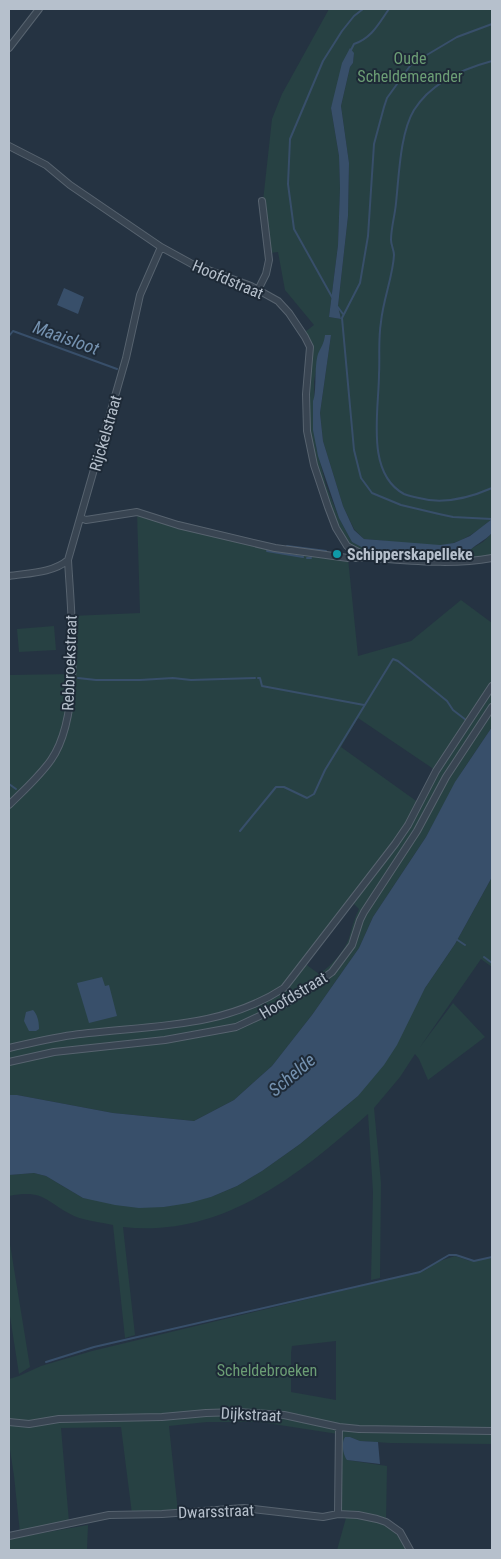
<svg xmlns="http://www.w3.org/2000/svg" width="501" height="1559" viewBox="0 0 501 1559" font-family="'Roboto Condensed',sans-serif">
	<rect width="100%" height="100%" fill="#253342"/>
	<!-- green -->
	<path fill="#274143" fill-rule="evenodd" d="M329 9H492V519C481 528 470 537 456 542 433 551 390 540 364 539L354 529 343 506 323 441 320 413 331 335 319 353 314 382 316 447 326 485 339 518 352 542 365 549 400 554 414 555 421 554 446 557 469 550 483 542 492 533V558L468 562 376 558 356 550 340 537 314 465 306 412 312 348 305 332 314 325 285 290 278 252 270 253 263 201 272 119 282 94ZM354 53 353 63 350 67 341 106 349 163 348 216 338 306 341 319 329 317 338 245 340 188 339 156 331 108Z
		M137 512 245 541 348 558 358 656 411 641 461 600 492 623V727L463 770 426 837 373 917 359 948 312 1015 272 1066 234 1100 194 1121 113 1113 17 1095H9V675L72 674 71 616 140 613ZM358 718 435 770 419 803 341 747ZM352 902 359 909C354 919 352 928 349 938 344 952 331 966 319 974L304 963Z
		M54 626 56 650 19 652 17 629Z
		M492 877V967L481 959 420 1047 453 1003 485 1037 428 1080 419 1059 415 1054 400 1077 374 1108 381 1183 380 1278 371 1280 373 1192 368 1114C299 1175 222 1238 123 1227L135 1335 125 1338 113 1225C100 1222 86 1221 74 1216 45 1202 45 1189 9 1196V1175L34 1173 46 1176 83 1198 164 1207 211 1197 237 1186 262 1171 300 1144 358 1096 413 1010 425 988 455 944Z
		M9 1238 30 1367 19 1374 9 1310Z
		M455 1256 470 1261 492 1258V1444L390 1443 360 1441 350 1437 347 1460 387 1466 386 1522 338 1514V1434L260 1422H207L169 1426 178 1512 132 1514 121 1427 61 1428 69 1522 20 1533 14 1476 9 1443V1379L19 1376 41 1366 92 1351 424 1271 437 1262ZM336 1341V1400L291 1392V1353L292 1346Z
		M346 1518C376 1518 393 1523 407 1550H337Z
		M88 1525 87 1550H9V1541L13 1538Z"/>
	<!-- water -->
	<path fill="#384f6a" d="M350 48 354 53 353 63 350 67 341 106 349 163 348 216 338 306 341 319 329 317 338 245 340 188 339 156 331 108 342 63Z
		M64 288 84 297 78 314 57 305Z
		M325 335H331L320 413 323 441 343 506 354 530 364 539 440 545 454 543 470 536 492 519V533C485 541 473 545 467 554L460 556 458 554 452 557 427 556 421 554 414 555 400 554 365 549 352 542 339 518 318 456 313 430V401C317 393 314 366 318 354 321 347 324 344 325 335Z
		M492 727V877L455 944 425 988 397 1045 384 1065 358 1096 300 1144 262 1171 237 1186 211 1197 189 1203 164 1207 139 1208 115 1205 83 1198 46 1176 34 1173 9 1175V1095H17L113 1113 194 1121 234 1100 272 1066 312 1015 352 958 359 948 373 917 426 837 455 782Z
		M102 977 105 986 109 985 117 1016 89 1023 77 983Z
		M33 1010C38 1015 39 1023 39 1029L36 1031H29L24 1021 26 1012Z
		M345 1437H350L360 1441 378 1442 380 1464 347 1460C343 1455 341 1443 345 1437Z"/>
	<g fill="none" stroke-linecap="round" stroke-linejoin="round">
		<!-- stream -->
		<path stroke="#384f6a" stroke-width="2" d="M492 24 457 37 415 62 410 66 387 98 384 107 374 144 368 236 360 283 342 318 354 450 361 478 372 493 401 505 439 514 453 517 492 519
			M351 50 354 44C372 38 379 23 389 9
			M492 61C462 69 431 83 414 110 400 133 399 176 396 203 395 215 391 228 391 240 391 245 394 250 394 255 393 276 383 300 381 322 378 340 380 357 379 374 379 410 365 473 404 494 409 496 414 497 419 498 444 505 469 498 492 488
			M332 297 294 229 288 184 290 139 323 61 342 31 354 16 363 9
			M337 306 343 314
			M9 336 13 331 117 369
			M287 546 326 551
			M267 551 303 557
			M307 558H311
			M78 678 96 680H140L173 678 191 680 255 678
			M258 678H260L262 686 364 705
			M9 784 16 789
			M240 831 276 787H284L307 798 314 794 325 770 393 659 398 661 447 701 453 710 466 720
			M456 939 465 945
			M484 957 492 963
			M46 1362 94 1347 420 1272 449 1255H456L474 1261 492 1257"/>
		<!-- minor casing -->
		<g stroke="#57636f" stroke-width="8">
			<path id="minor" d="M9 48 39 9
				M9 146 46 165 70 185 161 247 192 264 251 286 278 301 289 313 305 337 310 347 306 394 307 431 314 465 328 507 336 528 347 546 366 556 376 558C416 561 453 565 492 558
				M258 290 266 274 269 260 262 201
				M81 518 86 520 137 512 178 525 275 548 348 558H362L366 556
				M9 576C28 573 53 573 68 560L126 358 140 295 161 247
				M9 805C23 791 39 777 51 760 83 714 71 615 68 560
				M9 1048C30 1043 51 1038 73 1035 146 1025 220 1030 284 988L395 844 408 825 436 771 492 686
				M9 1062 54 1052 165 1040 236 1027 281 1006 307 990 332 972 352 945 360 920 364 912 417 831 446 777 492 707
				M9 1422 29 1424 59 1419 162 1417 206 1413 238 1412 284 1415 339 1427 359 1429 492 1431
				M338 1514 339 1427
				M9 1536 109 1515 162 1514 244 1508 323 1517 338 1514 358 1515 377 1519 386 1522 400 1532 410 1550"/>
		</g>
		<!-- minor -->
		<use href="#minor" stroke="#394552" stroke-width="6"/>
	</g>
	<!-- markers -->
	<circle fill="#0f9aa8" stroke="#1e2a37" stroke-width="2" cx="337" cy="554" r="5"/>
	<g text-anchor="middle" stroke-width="4" stroke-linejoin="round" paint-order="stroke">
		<!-- park labels -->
		<g font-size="16" fill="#6c9e75" stroke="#1e2a37">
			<text x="410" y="64">Oude<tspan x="410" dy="18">Scheldemeander</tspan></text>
			<text x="267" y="1376">Scheldebroeken</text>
		</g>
		<!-- street labels -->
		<g font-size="16" fill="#b6c0cc" stroke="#1e2a37">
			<text transform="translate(228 279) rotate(23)" y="6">Hoofdstraat</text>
			<text transform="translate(105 433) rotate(-74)" y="6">Rijckelstraat</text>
			<text transform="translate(69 663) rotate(-88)" y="6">Rebbroekstraat</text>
			<text transform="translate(293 995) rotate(-31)" y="6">Hoofdstraat</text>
			<text transform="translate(251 1414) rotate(3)" y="6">Dijkstraat</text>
			<text transform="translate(216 1511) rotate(-2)" y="6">Dwarsstraat</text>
		</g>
		<!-- poi labels -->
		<g font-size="16" font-weight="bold" fill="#b6c0cc" stroke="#1e2a37" text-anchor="start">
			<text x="347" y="560">Schipperskapelleke</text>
		</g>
		<!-- water labels -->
		<g font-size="18" font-style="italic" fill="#7592b0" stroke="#1e2a37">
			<text transform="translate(66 338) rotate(20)" y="6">Maaisloot</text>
			<text transform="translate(292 1075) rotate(-40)" y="6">Schelde</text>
		</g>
	</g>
	<!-- border -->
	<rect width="501" height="1559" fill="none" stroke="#b6c0cc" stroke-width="20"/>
</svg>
